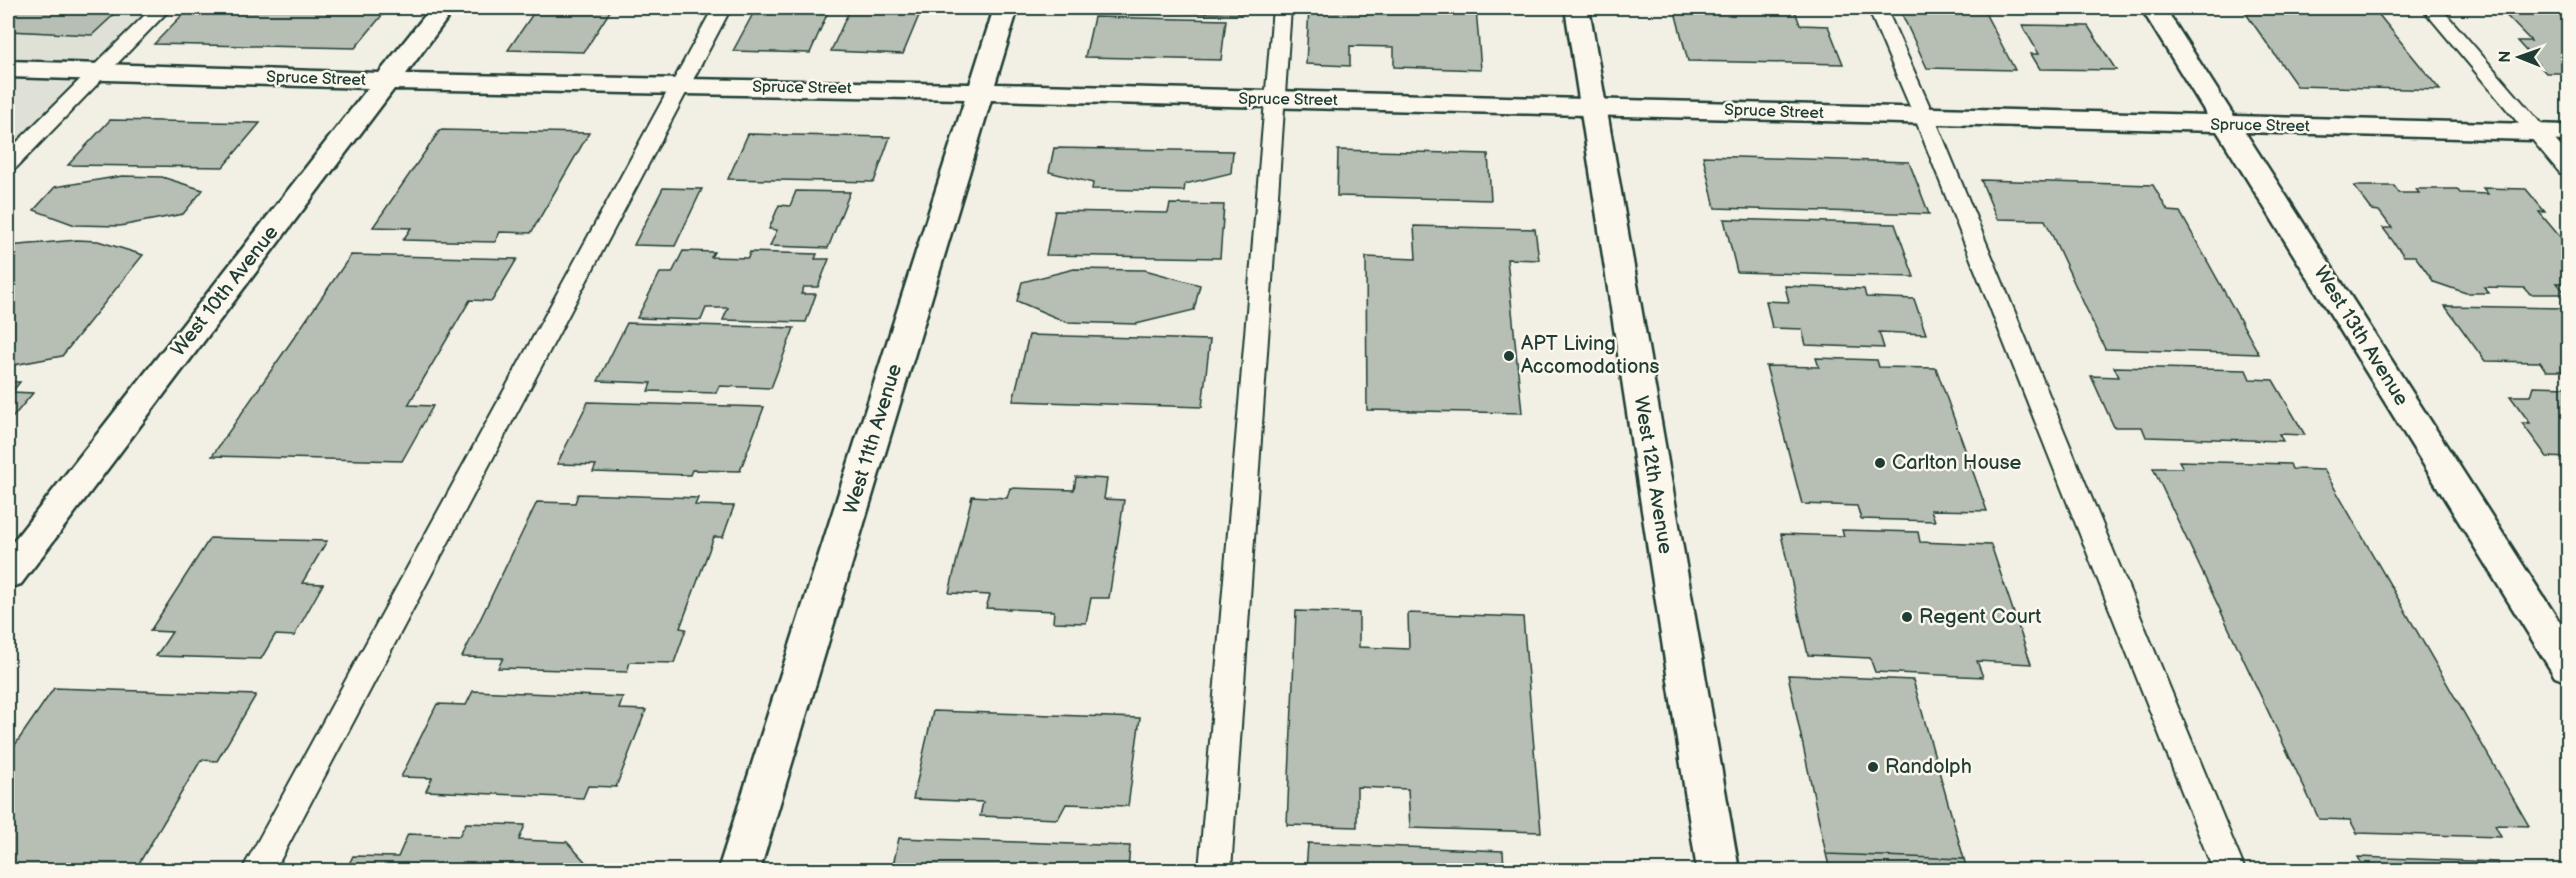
<svg xmlns="http://www.w3.org/2000/svg" width="2576" height="878" font-family="'Balsamiq Sans',sans-serif">
<style>
.built{fill:#e0e1d6}
.building{fill:#b7beb3;stroke:#1f3d34;stroke-width:1.5}
.lines{fill:none;stroke-linecap:round;stroke-linejoin:round}
.lane-casing{stroke:#1f3d34;stroke-width:4}
.street-casing{stroke:#1f3d34;stroke-width:5}
.secondary-casing{stroke:#1f3d34;stroke-width:5}
.lane{fill:#fbf7ec;fill-rule:evenodd}
.street{fill:#fbf7ec;fill-rule:evenodd}
.secondary{fill:#fbf7ec;fill-rule:evenodd}
.poi-dot{fill:#1f3d34;stroke:#fbf7ec;stroke-width:2}
.labels{text-anchor:middle;dominant-baseline:central;stroke-width:5;stroke-linejoin:round;paint-order:stroke}
.far-street-label{font-size:16px;fill:#1f3d34;stroke:#fbf7ec}
.street-label{font-size:20px;fill:#1f3d34;stroke:#fbf7ec}
.poi-label{font-size:20px;fill:#1f3d34;stroke:#fbf7ec;text-anchor:start}
</style>
<rect width="100%" height="100%" fill="#f2f0e5"/>
<filter id="ink" filterUnits="userSpaceOnUse"><feTurbulence type="fractalNoise" baseFrequency=".0167" numOctaves="2"/><feDisplacementMap in="SourceGraphic" scale="12" xChannelSelector="R" yChannelSelector="G"/><feConvolveMatrix kernelMatrix="1 2 1 2 8 2 1 2 1" color-interpolation-filters="sRGB"/></filter>
<g filter="url(#ink)">
<path class="built" d="M8,8H162L126,43L69,88L8,151Z"/>
<path class="building" d="M8,8H121L92,35L8,31Z
M189,8H388L355,48L154,44Z
M537,8H612L584,52L508,50Z
M1100,8H1243L1242,14L1099,11Z
M1309,8H1476L1481,70L1394,67V47L1350,46V66L1306,64Z
M1674,8H1794L1800,25L1828,26L1843,64L1688,61Z
M2242,8L2375,10L2440,90L2297,86Z
M2499,8H2568V73H2546L2517,41H2531Z
M755,10L828,12L810,53L733,51Z
M1900,10L1984,11L2015,70L1927,68Z
M849,11L920,13L903,54L831,51Z
M1094,17L1226,20L1221,60L1085,57Z
M2022,25L2088,26L2116,70L2040,69L2031,54H2039Z
M110,120L260,123L223,167L68,165Z
M440,130L589,133L531,233L500,232L495,242L403,240L411,228L373,227Z
M748,134L890,137L874,182L728,179Z
M1054,148L1233,151L1231,173L1185,184L1184,191L1092,189L1093,183L1049,172Z
M1338,150L1488,154L1491,200L1337,196Z
M1703,156L1909,162L1929,214L1715,208Z
M122,176L162,177L203,190L183,214L120,226L75,225L34,210L55,187Z
M1981,180L2153,185L2168,211L2180,212L2259,354L2105,349L2045,220L1997,219Z
M2354,186H2394L2399,193H2419L2416,189H2457L2460,193L2488,194L2483,188L2526,189L2545,212H2539L2566,244H2568V284L2557,283L2566,294H2530L2525,288L2484,287L2489,293H2466L2434,282L2415,256H2404L2383,228H2392L2379,211L2372,210Z
M663,188L702,189L675,246L634,245Z
M796,191L850,192L828,248L770,246L777,230L769,229L779,205L790,206Z
M1170,204L1224,205L1220,258L1046,255L1055,211L1168,213Z
M1724,219L1895,224L1914,277L1737,272Z
M1414,226L1535,229L1539,260L1507,259L1522,413L1367,410L1366,257L1416,259Z
M77,240L98,241L143,255L62,356L8,366V246Z
M683,251L714,252L711,257L748,258L750,252L817,254L815,259H829L818,287H804L801,294H816L806,322L723,320L728,308H706L701,320L637,318L660,273H672Z
M351,255L517,259L492,301L470,300L408,405L433,406L402,461L212,456Z
M1074,269L1145,270L1200,285L1194,310L1136,324L1066,322L1017,301L1022,282Z
M1785,286L1864,289L1866,297L1914,299L1926,334L1879,332L1884,348L1806,345L1802,329L1772,328L1766,301L1789,302Z
M2445,306L2568,308V371H2546L2540,362L2485,361Z
M627,323L794,328L771,388L719,386L716,393L648,391L651,383L598,381Z
M1029,335L1210,340L1202,407L1013,401Z
M1816,358L1877,360L1879,367L1936,368L1987,511L1931,510L1935,521L1861,519L1857,506L1802,504L1766,366L1819,367Z
M2114,367L2246,370L2250,379L2273,380L2305,435L2279,434L2283,441L2146,437L2142,427H2114L2091,376L2119,377Z
M8,382H20L12,392L33,393L8,423Z
M2533,386L2568,387V458L2547,457L2522,423H2530L2510,396H2530Z
M588,402L764,407L740,471L692,470L690,475L593,472L596,465L557,464Z
M2179,461L2290,464L2292,469L2324,470L2529,826L2495,825L2501,837L2357,833L2350,820L2319,819L2153,468H2183Z
M1076,477L1107,479L1104,499L1124,500L1109,598H1091L1086,623L1053,622L1054,611L986,608L990,595L949,593L972,496L1007,498L1010,488L1074,490Z
M578,494L698,498L695,505L734,506L723,537H714L680,628L686,629L674,663L630,662L627,672L498,668L503,658L462,657L537,502L575,503Z
M1842,530L1918,532L1920,542L1991,545L2031,664L1977,661L1983,677L1875,672L1870,658L1808,655L1781,534L1844,536Z
M210,538L327,541L302,583L323,584L294,636L275,635L261,659L156,656L172,632L150,631Z
M1296,611L1359,613V647L1409,649L1408,613L1523,617L1541,832L1410,828L1408,789L1357,787V827L1287,825Z
M1788,675L1913,680L1964,859L1826,854Z
M54,688L256,695L217,761L201,760L135,870H8V755Z
M473,691L623,697L619,709L646,710L616,787L588,786L583,798L426,791L432,778L401,777L437,704L466,705Z
M933,711L1140,718L1128,806L1066,804L1058,819L980,816L983,802L913,799Z
M466,823L525,825L519,840L567,842L591,868L590,870H346L353,856L398,857L408,834L459,836Z
M899,838L1130,846L1128,870H892Z
M1308,843L1503,851L1504,870H1306Z
M1826,854L1964,859L1967,870H1830Z
M2358,857L2497,862L2501,870H2365Z"/>
<g class="lines">
<g class="lane-casing">
<path id="lane" d="M152,8H171L16,168L8,170V151Z
M713,8H731L275,870H242Z
M1273,8H1291L1231,870H1199Z
M1868,8H1886L1934,116L2245,870H2213L1914,116Z
M2422,8H2441L2568,155V175L2560,173Z"/>
</g>
<g class="street-casing">
<path id="street" d="M431,8H455L406,74L970,84L994,8H1018L995,84L2207,115L2141,8H2165L2234,116L2568,125V141L2245,132L2568,635V682L2555,677L2217,131L991,100L760,870H718L965,99L394,89L21,584L8,588V548L368,88L8,77V61L379,73Z"/>
</g>
<g class="secondary-casing">
<path id="secondary" d="M1565,8H1589L1739,870H1697Z"/>
</g>
<use href="#lane" class="lane"/>
<use href="#street" class="street"/>
<use href="#secondary" class="secondary"/>
</g>
</g>
<g class="poi-dot">
<circle cx="1509" cy="356" r="6"/>
<circle cx="1880" cy="463" r="6"/>
<circle cx="1907" cy="617" r="6"/>
<circle cx="1873" cy="767" r="6"/>
</g>
<g class="labels">
<g class="far-street-label">
<text transform="translate(316 79) rotate(2)">Spruce Street</text>
<text transform="translate(802 88) rotate(1)">Spruce Street</text>
<text transform="translate(1288 100) rotate(1)">Spruce Street</text>
<text transform="translate(1774 112) rotate(2)">Spruce Street</text>
<text transform="translate(2260 126) rotate(1)">Spruce Street</text>
</g>
<g class="street-label">
<text transform="translate(225 291) rotate(-52)">West 10th Avenue</text>
<text transform="translate(2361 336) rotate(58)">West 13th Avenue</text>
<text transform="translate(873 439) rotate(-73)">West 11th Avenue</text>
<text transform="translate(1653 475) rotate(81)">West 12th Avenue</text>
</g>
<g class="poi-label">
<text x="1521" y="344">APT Living<tspan x="1521" dy="23">Accomodations</tspan></text>
<text x="1892" y="463">Carlton House</text>
<text x="1919" y="617">Regent Court</text>
<text x="1885" y="767">Randolph</text>
</g>
</g>
<rect width="2576" height="878" fill="none" stroke="#fbf7ec" stroke-width="30"/>
<rect x="15" y="15" width="2546" height="848" fill="none" stroke="#1f3d34" stroke-width="2" filter="url(#ink)"/>
<g transform="translate(2519 57) rotate(271)" stroke="#fbf7ec" stroke-width="4.5" paint-order="stroke">
<path d="M0-4.5L10 22L0 15L-10 22Z" fill="#1f3d34"/>
<text y="-9" font-size="16" font-weight="bold" text-anchor="middle" fill="#1f3d34">N</text>
</g>
</svg>
